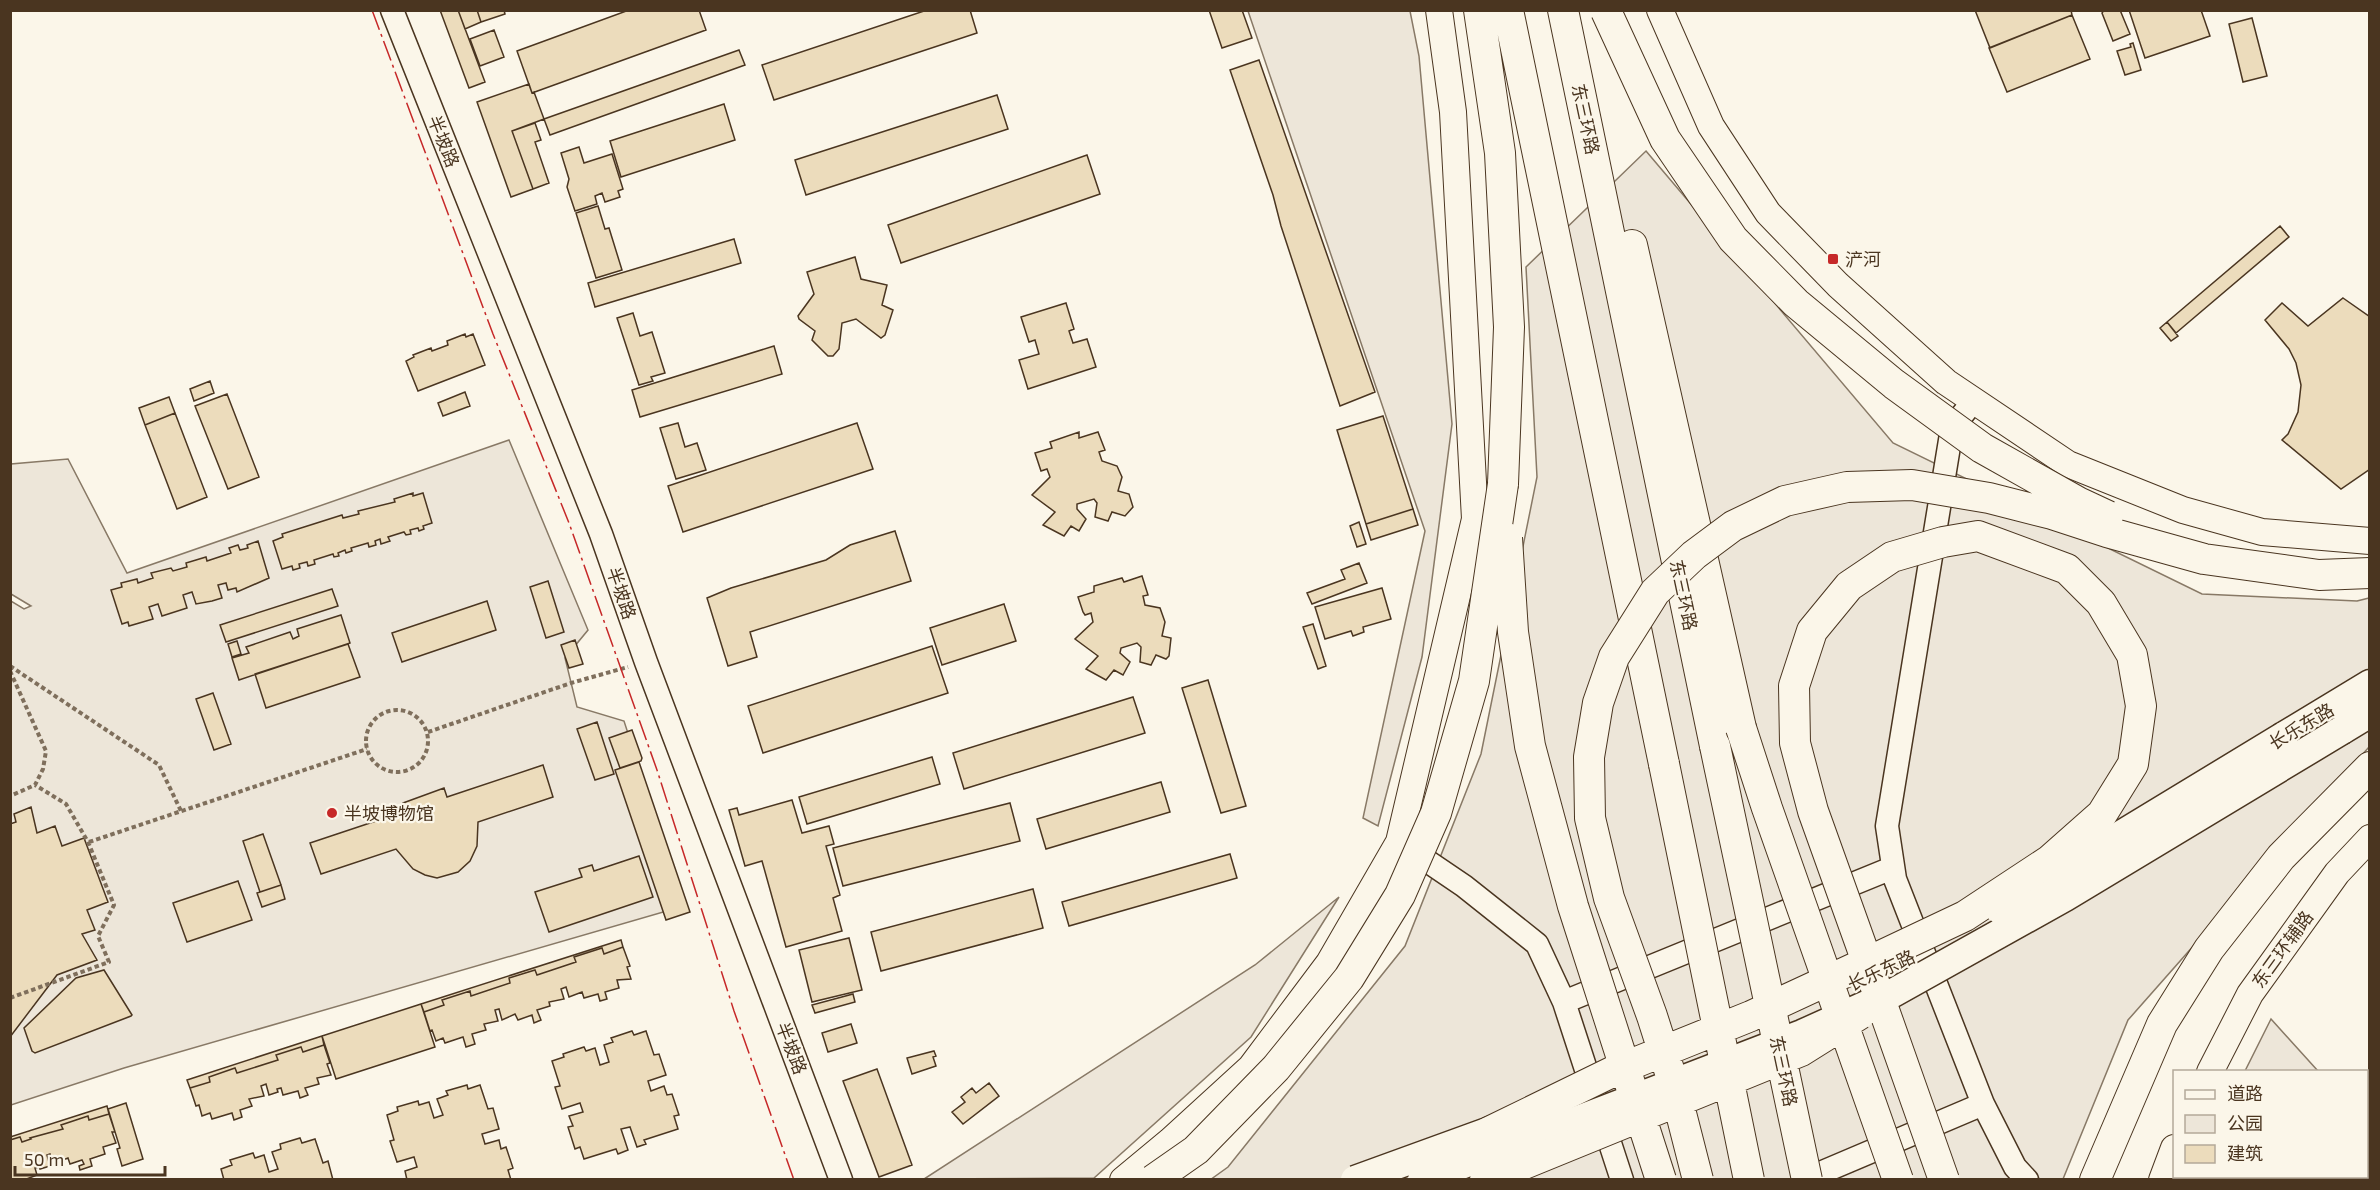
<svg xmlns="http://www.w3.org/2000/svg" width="2380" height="1190" font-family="'Exo 2','Noto Sans SC',sans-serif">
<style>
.green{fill:#ede6d9;stroke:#887966;stroke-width:1.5}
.building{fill:#ecdcbc;stroke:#4a3520;stroke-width:1.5}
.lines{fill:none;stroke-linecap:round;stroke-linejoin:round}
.tertiary-casing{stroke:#4a3520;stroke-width:25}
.secondary-casing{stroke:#4a3520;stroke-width:28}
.primary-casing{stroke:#4a3520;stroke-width:31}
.trunk-casing{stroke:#4a3520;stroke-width:32}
.path{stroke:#7f6f5c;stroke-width:4;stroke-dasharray:4.5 3;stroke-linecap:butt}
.tertiary{stroke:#fbf6e9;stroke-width:22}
.secondary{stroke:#fbf6e9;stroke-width:26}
.primary{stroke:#fbf6e9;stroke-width:28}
.trunk{stroke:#fbf6e9;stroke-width:30}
.primary-bridge-casing{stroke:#4a3520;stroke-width:31;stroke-linecap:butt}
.trunk-bridge-casing{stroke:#4a3520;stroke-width:32;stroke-linecap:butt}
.primary-bridge{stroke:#fbf6e9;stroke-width:28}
.trunk-bridge{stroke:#fbf6e9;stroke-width:30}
.power{stroke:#c62828;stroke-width:1.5;stroke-dasharray:21 4.5 3 4.5;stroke-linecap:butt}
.poi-dot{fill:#c62828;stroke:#fbf6e9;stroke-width:2}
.labels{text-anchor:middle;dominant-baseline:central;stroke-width:4.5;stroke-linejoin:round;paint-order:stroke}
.street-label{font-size:18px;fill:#4a3520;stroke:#fbf6e9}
.poi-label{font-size:18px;fill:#4a3520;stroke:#fbf6e9;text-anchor:start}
</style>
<rect width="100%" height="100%" fill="#fbf6e9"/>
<path class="green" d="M1248,11H1410L1419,56L1452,424L1422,657L1378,826L1363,818L1425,531Z
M1646,151L1893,443L2202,594L2357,601L2369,598V747L2128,1020L2063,1179L1210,1180L1228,1167L1405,946L1481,754L1537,477L1526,267Z
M509,440L588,630L565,658L577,707L624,721L684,906L124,1068L11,1105V601L24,609L31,606L11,594V464L68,459L127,573Z
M1339,897L1251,1037L1094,1178L924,1179L1255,965Z
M2271,1019L2318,1071H2245Z
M2193,1177V1176L2291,1177L2290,1180L2192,1179Z"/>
<path class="building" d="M440,10H458L485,82L469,88Z
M458,10H477L481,22L465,29Z
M477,10H504L505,14L481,22Z
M629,10H699L706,30L532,93L517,51Z
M927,10H970L977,33L774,100L762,65Z
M1209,10H1242L1252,38L1222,48Z
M1975,10H2071L2072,15L1990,48Z
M2104,10H2120L2130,34L2113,41L2102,13Z
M2129,10H2201L2210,36L2145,58Z
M2072,15L2090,59L2007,92L1989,48Z
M2252,18L2267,76L2243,82L2229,24Z
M494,30L504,57L480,66L470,39Z
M2133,43L2141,70L2125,75L2117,51L2131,47L2130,44Z
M739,50L745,65L550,135L544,119Z
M1259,60L1375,392L1340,406L1281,226L1273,195L1230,70Z
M529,84L532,93L534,92L544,119L512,131L533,189L511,197L477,102Z
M997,95L1008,129L806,195L795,160Z
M724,104L735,140L621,177L610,141Z
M535,123L541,140L535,142L549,183L533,189L512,131Z
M579,147L584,163L612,154L623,189L618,191L620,197L605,202L602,193L595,196L597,204L575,211L567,187L569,179L561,153Z
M1087,155L1100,194L901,263L888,225Z
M598,206L605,229L609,228L622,270L596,278L576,213Z
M2280,226L2289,237L2176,333L2167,322Z
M734,239L741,263L595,307L588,283Z
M855,257L861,279L887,285L882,305L893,310L885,335L881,338L856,319L842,323L839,349L833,356H828L812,340L815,331L799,319L798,316L814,294L807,272Z
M2343,298L2370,317V469L2341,489L2282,440L2288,434L2298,412L2301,385L2296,363L2289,349L2265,320L2282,303L2308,326Z
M1066,303L1074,329L1069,331L1073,343L1087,339L1096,367L1028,389L1019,360L1039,354L1035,340L1029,342L1021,317Z
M633,313L640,336L652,332L665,373L651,377L653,381L639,385L617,318Z
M2167,322L2178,336L2171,341L2160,328Z
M465,334L466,337L473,334L485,365L418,391L406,361L414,357L413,355L431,348L432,351L448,345L447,341Z
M774,346L782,374L640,417L632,390Z
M210,381L214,393L194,401L190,389Z
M465,392L470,406L443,416L438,403Z
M227,394L259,477L228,489L195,406Z
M169,397L175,413L145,425L139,408Z
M175,413L207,497L177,509L145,425Z
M1383,416L1413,509L1366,524L1337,430Z
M678,423L685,447L697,443L706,470L676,479L660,428Z
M857,423L873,469L683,532L668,486Z
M1079,432V438L1098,432L1105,450L1099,452L1102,461L1117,466L1122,477L1118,491L1129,494L1133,507L1125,516L1112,512L1108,521L1095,517L1097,503L1094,499L1077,504V509L1086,519L1079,531L1071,526L1064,536L1043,525L1055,512L1032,495L1050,477L1047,469L1041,471L1035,453L1052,448L1050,442Z
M413,493V496L423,493L432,523L423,526L424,529L419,531L418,528L410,530L411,534L406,535L404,532L388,537L390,541L381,544L380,539L375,541L376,545L369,547L368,543L351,548L352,551L346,553L345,550L338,553L339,556L334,557L333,554L314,560L315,564L308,566L307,562L299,564L300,568L293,570L292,566L282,569L273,541L283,537L282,534L342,515L343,518L359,514L358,511L395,502L394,499Z
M1413,509L1418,525L1371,540L1366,524Z
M1359,522L1366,544L1357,547L1350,526Z
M895,531L911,581L750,632L757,657L728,666L707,598L731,588L826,560L850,545Z
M258,541L269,578L237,592L236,588L228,590L226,583L218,585L222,598L212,601L196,604L192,592L183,595L187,608L162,616L158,604L149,607L153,619L129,626L128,622L122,624L111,590L122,587L121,583L137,579L138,583L153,578L151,573L171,568L173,571L187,567L186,563L206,557L207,561L231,553L229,548L238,545L240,550L248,548L247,545Z
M1359,563L1367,583L1312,604L1307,593L1345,579L1341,570Z
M1142,576L1148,595L1143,596L1145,605L1160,608L1165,622L1162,636L1171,638L1169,656L1166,659L1156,655L1151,665L1140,662L1141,647L1137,643L1121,648L1120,653L1130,662L1123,675L1114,670L1106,680L1086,669L1098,656L1075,639L1093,622L1091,613L1085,615L1083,612L1078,597L1094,592V586L1122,578L1124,582Z
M548,581L564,632L546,638L530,587Z
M1382,588L1391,619L1363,627L1364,632L1353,636L1351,631L1325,639L1315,607Z
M332,589L338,606L226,642L220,625Z
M487,601L496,630L402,662L392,633Z
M1004,604L1016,641L942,665L930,628Z
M341,615L350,643L239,680L232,658L249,653L246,647L290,632L293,639L299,636L297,629Z
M1313,624L1326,666L1318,669L1303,627Z
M575,640L583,664L569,668L561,645Z
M237,641L241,654L232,657L228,644Z
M348,644L360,677L266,708L255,674Z
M932,646L948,693L763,753L748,706Z
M1208,680L1246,806L1221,813L1182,688Z
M213,693L231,744L214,750L196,699Z
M1133,697L1145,733L964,789L953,753Z
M597,722L614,774L595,780L577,729Z
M632,730L642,758L641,761L620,768L609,738Z
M932,757L940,784L807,824L799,797Z
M639,762L690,912L666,920L615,770Z
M543,765L553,797L478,822L477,846L470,861L458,872L437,878L425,875L413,869L396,849L321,874L310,843L406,811L403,803L444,788L447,797Z
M1161,782L1170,812L1046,849L1037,819Z
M792,800L802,833L829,826L834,844L826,846L840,895L833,898L842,931L786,947L762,861L745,866L729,810L737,808L739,815Z
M1010,803L1020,841L843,886L833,848Z
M31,807L37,833L55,826L62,846L84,838L108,902L87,910L95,930L82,934L97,960L57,975L10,1037V824L16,822L14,814Z
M263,834L281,885L260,892L243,841Z
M1230,854L1237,878L1069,926L1062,902Z
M639,856L653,897L549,932L535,892L582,877L579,869L592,865L594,871Z
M238,881L252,920L187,942L173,903Z
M281,885L285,899L262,907L257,893Z
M1033,889L1043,928L881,971L871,932Z
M849,938L862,990L812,1002L799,950Z
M621,940L623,947L604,954L602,948L574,957L576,962L537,975L535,970L509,978L510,983L471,996L470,991L442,1000L444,1005L424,1012L421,1004Z
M623,947L630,966L627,967L631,979L617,980L619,988L605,992L607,999L600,1001L598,994L584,998L582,992L569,997L566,987L561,989L564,999L549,1002L550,1006L537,1010L541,1020L534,1023L532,1015L518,1020L515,1014L502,1020L499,1009L495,1010L498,1021L484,1024L486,1030L472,1034L475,1044L466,1047L463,1037L445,1043L443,1038L436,1041L432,1030L430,1031L424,1012L444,1005L442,1000L470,991L471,996L510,983L509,978L535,970L537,975L576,962L574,957L602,948L604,954Z
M104,970L132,1015L131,1016L35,1053L32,1051L24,1028L76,978Z
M853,994L855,1002L815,1013L812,1005Z
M421,1004L435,1047L336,1079L322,1036Z
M851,1024L857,1043L828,1052L822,1033Z
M632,1031L634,1035L646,1031L654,1055L659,1054L666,1075L648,1081L651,1091L664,1086L667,1095L672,1094L679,1115L674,1116L678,1129L644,1140L646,1144L637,1147L630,1127L621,1129L628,1150L618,1154L616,1149L584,1159L580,1147L575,1149L568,1127L573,1126L569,1116L583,1112L580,1103L562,1109L555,1087L560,1086L552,1061L564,1057L563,1054L584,1047L586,1051L595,1048L600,1065L609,1062L604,1045L613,1042L611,1038Z
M322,1036L324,1045L303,1052L301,1047L276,1055L278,1060L237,1073L235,1068L209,1077L210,1082L190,1088L187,1080Z
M324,1045L330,1063L327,1064L331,1075L317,1078L319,1084L305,1088L308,1095L300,1098L298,1091L283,1095L281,1088L277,1089L278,1092L269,1095L266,1084L261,1086L264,1096L249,1099L252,1106L240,1110L242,1117L234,1120L232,1113L212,1119L210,1113L202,1116L199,1105L196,1106L190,1088L210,1082L209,1077L235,1068L237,1073L278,1060L276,1055L301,1047L303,1052Z
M934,1051L936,1056L933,1057L936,1066L912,1074L907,1058Z
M877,1069L912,1165L879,1177L843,1081Z
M989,1083L999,1096L963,1124L952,1112L965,1102L961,1097L972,1088L976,1093Z
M467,1085L468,1089L480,1085L488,1109L493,1108L499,1129L482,1134L485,1144L499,1140L501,1149L506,1147L513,1168L508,1170L511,1180H407L405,1171L417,1167L414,1157L397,1162L390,1141L394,1140L387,1115L398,1111L397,1107L418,1101L419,1105L429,1102L434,1118L443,1115L437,1099L448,1095L446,1091Z
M126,1103L143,1159L122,1166L117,1149L120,1148L108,1109Z
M107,1106L109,1114L89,1120L88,1116L61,1125L63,1129L30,1138L31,1139L22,1142L20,1137L10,1140V1137Z
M109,1114L115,1132H112L116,1143L103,1147L105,1154L90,1159L92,1166L80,1170L79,1166L84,1164L82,1160L70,1164L68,1158L63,1160L64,1162L54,1166L50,1154L47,1155L50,1166L40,1169L39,1167L35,1168L37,1175L24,1180H10V1140L20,1137L22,1142L31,1139L30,1138L63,1129L61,1125L88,1116L89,1120Z
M300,1138L302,1143L315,1139L323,1163L328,1161L333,1180H224L221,1169L232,1165L230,1160L253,1153L255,1158L264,1155L269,1172L278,1169L272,1152L281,1149L280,1144Z"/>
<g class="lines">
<g class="tertiary-casing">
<path id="tertiary" d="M392,10L601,534L646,662L841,1180
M1974,400L1952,428L1887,826L1895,879L1983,1104L2015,1167L2027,1180
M1405,846L1464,886L1537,944L1564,1002L1622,1180
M1564,1002L1892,868
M1804,1180L1983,1104"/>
</g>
<g class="secondary-casing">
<path id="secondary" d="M1660,10L1711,126L1768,213L1838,285L1946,382L2068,464L2183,510L2262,532L2370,541
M2210,1072L2250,994L2337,873L2370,838
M1123,1180L1170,1141L1251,1067L1329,963L1399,842L1475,519L1453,112L1439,10
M2162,1180L2174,1148"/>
</g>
<g class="primary-casing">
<path id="primary" d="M2342,730L2370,713
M2284,736L2370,684"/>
</g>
<g class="trunk-casing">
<path id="trunk" d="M1479,10L1500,153L1509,327L1503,484
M1508,10L1664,764
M1563,10L1715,746
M1632,245L1741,728
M2095,1180L2162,1024L2209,949L2281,857L2370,767"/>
</g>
<path class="path" d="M10,666L159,765L181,811
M10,671L46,751L43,769L35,785L10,796
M366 741a31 31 0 1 1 62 0a31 31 0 1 1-62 0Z
M428,732L571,683L628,667
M89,842L367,749
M10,998L109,962L98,936L114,905L88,842L66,804L35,785"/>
<use href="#tertiary" class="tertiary"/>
<use href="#secondary" class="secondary"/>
<use href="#primary" class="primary"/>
<use href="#trunk" class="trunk"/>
<g class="primary-bridge-casing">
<path id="primary-bridge" d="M1999,909L2284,736
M1355,1180L1512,1123
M1422,1180L1802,1034L1893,993L2065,897L2342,730"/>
</g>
<g class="trunk-bridge-casing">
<path id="trunk-bridge" d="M1606,11L1665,139L1733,239L1796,303L1894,384L1982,448L2078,502L2108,516
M1507,538L1513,632L1530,746L1573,906L1661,1180
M1741,728L1767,808L1898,1180
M1715,746L1807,1180
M1664,764L1749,1180
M1489,1132L1612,1072L1751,1016L1874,959L1965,916L2050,860L2102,814L2133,764L2141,706L2132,655L2101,603L2067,569L1978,536L1943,542L1892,557L1849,586L1812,631L1794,686L1795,743L1813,811L1861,945L1944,1180
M1153,1180L1196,1150L1276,1068L1349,978L1400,895L1436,813L1474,681L1503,484
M1485,1180L1801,1051L1860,1014
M1698,1180L1673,1082L1652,1016L1609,898L1590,818L1589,757L1598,703L1614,657L1655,592L1694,555L1733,526L1785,501L1847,487L1912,485L1989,498L2052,514L2107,532L2204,559L2319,575L2370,573"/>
</g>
<use href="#primary-bridge" class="primary-bridge"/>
<use href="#trunk-bridge" class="trunk-bridge"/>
<path class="power" d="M372,10L493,334L569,523L657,770L734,1011L794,1180"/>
</g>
<g class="poi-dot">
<rect x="1827" y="253" width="12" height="12" rx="3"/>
<circle cx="332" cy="813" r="6"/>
</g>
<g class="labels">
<g class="street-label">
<text transform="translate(1586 119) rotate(78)">东三环路</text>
<text transform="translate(444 141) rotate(68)">半坡路</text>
<text transform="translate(622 593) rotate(71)">半坡路</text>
<text transform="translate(1684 595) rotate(78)">东三环路</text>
<text transform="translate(2301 726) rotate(-31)">长乐东路</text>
<text transform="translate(2282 949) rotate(-54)">东三环辅路</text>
<text transform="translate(1881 970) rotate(-25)">长乐东路</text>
<text transform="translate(792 1048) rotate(69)">半坡路</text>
<text transform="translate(1784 1071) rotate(78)">东三环路</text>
</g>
<g class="poi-label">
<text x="1845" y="259">浐河</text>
<text x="344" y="813">半坡博物馆</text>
</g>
</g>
<rect width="2380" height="1190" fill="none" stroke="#4a3520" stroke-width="24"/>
<rect x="2173" y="1070" width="195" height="108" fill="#fbf6e9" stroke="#b4a999" stroke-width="1.5"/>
<rect x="2185" y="1090" width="30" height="9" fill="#fbf6e9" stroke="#b4a999" stroke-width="1.5"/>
<text x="2227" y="1100" font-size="18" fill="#4a3520">道路</text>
<rect x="2185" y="1115" width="30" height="18" fill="#ede6d9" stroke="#b4a999" stroke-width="1.5"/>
<text x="2227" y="1130" font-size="18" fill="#4a3520">公园</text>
<rect x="2185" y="1145" width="30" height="18" fill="#ecdcbc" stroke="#b4a999" stroke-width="1.5"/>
<text x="2227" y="1160" font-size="18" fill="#4a3520">建筑</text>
<path d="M15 1166v9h150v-9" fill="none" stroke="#4a3520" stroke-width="3"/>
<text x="24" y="1166" font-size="18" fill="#4a3520" stroke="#fbf6e9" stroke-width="4.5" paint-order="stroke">50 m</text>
</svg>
